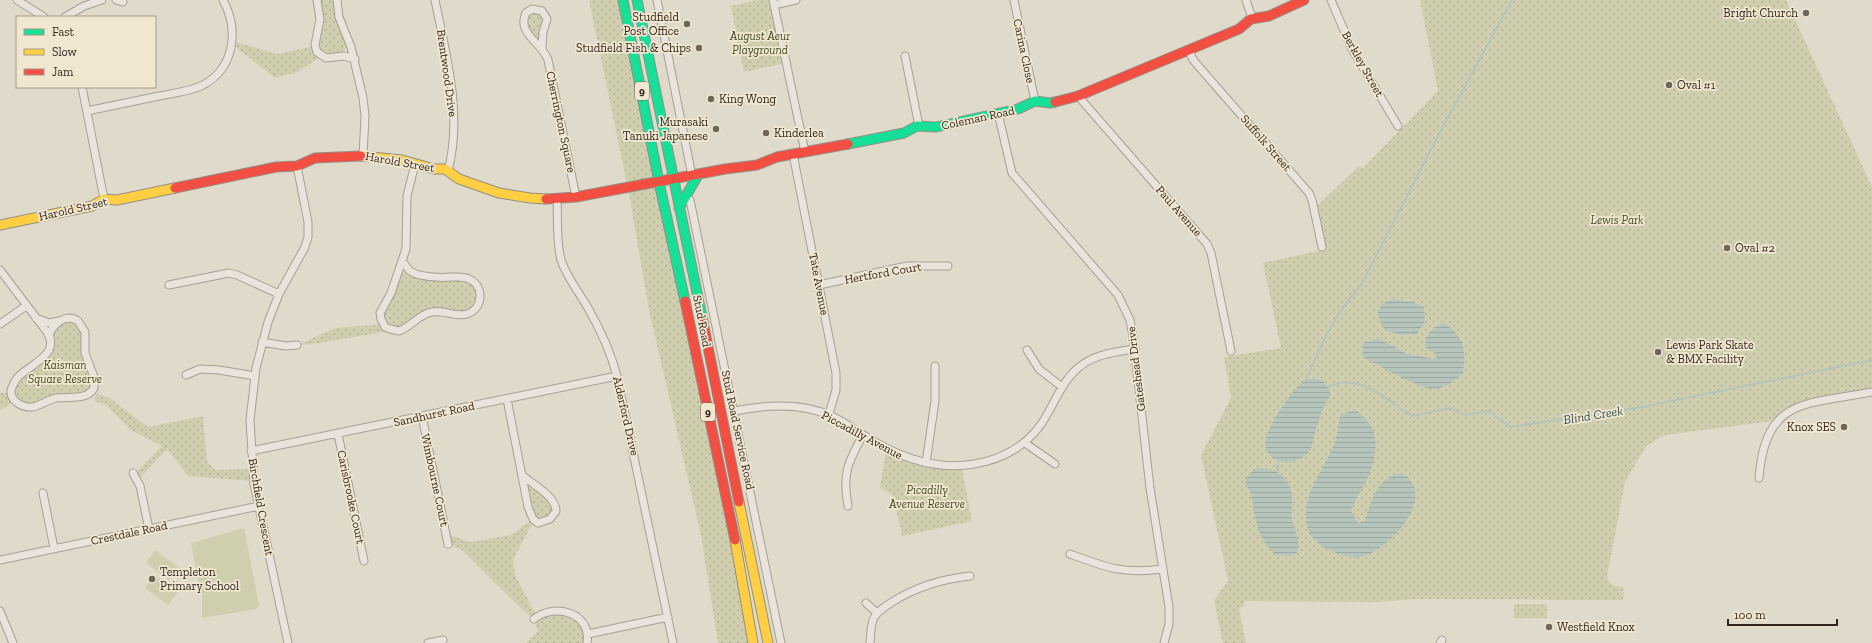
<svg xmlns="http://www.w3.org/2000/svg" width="1872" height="643" font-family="'Zilla Slab',serif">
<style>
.green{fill:#cfceae}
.park{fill:url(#park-dots)}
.water{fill:url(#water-rules)}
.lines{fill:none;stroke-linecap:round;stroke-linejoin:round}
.stream{stroke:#b6c5bb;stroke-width:2}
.street-casing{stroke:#a59f94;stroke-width:9}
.fast-casing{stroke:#948e84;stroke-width:11}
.slow-casing{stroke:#948e84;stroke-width:11}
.jam-casing{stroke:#948e84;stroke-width:11}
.street{stroke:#e8e4dc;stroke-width:7}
.fast{stroke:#16e098;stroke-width:9}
.slow{stroke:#ffcf43;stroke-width:9}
.jam{stroke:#f24e42;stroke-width:9}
.poi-dot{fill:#6f665b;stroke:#f1e7d1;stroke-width:1.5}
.labels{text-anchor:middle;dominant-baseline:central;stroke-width:3.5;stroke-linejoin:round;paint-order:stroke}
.shield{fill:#f1e7d1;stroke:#6b6154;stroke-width:1}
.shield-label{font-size:11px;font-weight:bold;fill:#32271e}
.poi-label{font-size:12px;fill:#32271e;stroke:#f1e7d1;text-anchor:start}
.park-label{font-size:12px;font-style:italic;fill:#434c26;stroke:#f1e7d1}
.street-label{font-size:12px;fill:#32271e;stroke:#f1e7d1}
.water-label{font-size:13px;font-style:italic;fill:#2f504e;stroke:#f1e7d1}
</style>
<defs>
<pattern id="park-dots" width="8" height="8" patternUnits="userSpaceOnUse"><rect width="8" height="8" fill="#cfceae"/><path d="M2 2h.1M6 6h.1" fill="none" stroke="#b2b195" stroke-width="1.8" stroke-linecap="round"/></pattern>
<pattern id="water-rules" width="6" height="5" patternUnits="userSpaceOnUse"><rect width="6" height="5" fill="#b6c5bb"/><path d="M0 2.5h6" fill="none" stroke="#9da9a0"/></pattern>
</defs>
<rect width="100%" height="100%" fill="#e0dacb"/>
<path class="green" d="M244,528L259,605L256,609L202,618V591L200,589L191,543Z
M155,550L178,567L169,580L146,563Z
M154,575L178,592L168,605L145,588Z"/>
<path class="park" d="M317,0H337L350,43L341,55L321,56L298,72L275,78L232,44L233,41L277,54L315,46Z
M589,0H623L753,643H718L701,535L649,310L630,199Z
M758,0H773L786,63L744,72L731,6Z
M1420,0H1786L1872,187V392L1820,400L1780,420L1665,435L1646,446L1625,482L1607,576L1609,582L1615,586L1625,588L1622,592H1624L1623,600L1414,599L1378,602L1244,601L1245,606L1239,608L1246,643H1223L1214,600L1228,581L1201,455L1231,398L1224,357L1281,348L1263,263L1323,250L1314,209L1359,166L1362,169L1438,91Z
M529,11L546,16L542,47L528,35L526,14Z
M407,272L465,277L480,294L471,312L437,311L406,328L313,344L297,345L336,328L383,324L381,319L400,274Z
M64,319L80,324L93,391L36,405L15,401L0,410V393H10L16,379L47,354L49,336Z
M96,394L108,397L148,427L203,416L207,462L215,470L252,469L254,481L188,476L167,449L137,481L134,475L162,446L131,430L106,405L94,401Z
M886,449L907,458L961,465L972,521L902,536L893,495L880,488Z
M522,475L548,496L555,514L536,522L530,527L513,560L515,575L537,617L553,610L580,621L587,643H526L538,631L534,619L522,609L461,549L448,544L446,534L470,542L511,535L532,520Z
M1514,604H1547V618H1514Z"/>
<path class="water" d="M1392,299L1413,302L1424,307L1425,321L1417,334L1399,335L1384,329L1377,314L1382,304Z
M1444,323C1465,337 1466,349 1463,373C1455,380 1445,389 1434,389C1422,390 1376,364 1363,357V343L1379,338L1407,354L1435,359L1436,357V353L1427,349L1425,344C1427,333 1433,326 1444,323Z
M1314,378C1322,380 1328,383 1330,392C1331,398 1327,401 1324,406C1318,419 1314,436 1311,449C1301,466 1269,468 1265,445C1263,432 1292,390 1303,382C1306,379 1310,379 1314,378Z
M1357,411C1379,428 1379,447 1370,472C1366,486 1356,496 1351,511L1358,523L1365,521C1369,506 1378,476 1398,474C1401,474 1405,476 1407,476C1409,479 1413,483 1414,487C1423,512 1385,552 1361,557C1350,559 1339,554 1329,550C1320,546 1311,538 1308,529C1299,498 1321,475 1332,449C1337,439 1338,427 1340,416L1348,412Z
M1261,468C1277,468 1291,479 1292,496C1293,504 1291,510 1292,518C1296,536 1311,564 1275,554C1255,536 1256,518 1251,494C1250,490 1246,486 1246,482C1247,473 1253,470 1261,468Z"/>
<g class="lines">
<path class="stream" d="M1306,380C1322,343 1332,317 1360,287L1439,134L1512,0
M1328,388C1358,369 1388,402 1412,416L1451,408L1463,415L1489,411L1510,427L1642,407L1872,360
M1276,471L1279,462"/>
<g class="street-casing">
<path id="street" d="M17,0L44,17
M116,0L123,2
M317,0L320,19L315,45L317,52L326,58L344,56L355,59
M337,0L339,17L351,47L363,98L365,116L363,156
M435,0C446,55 463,114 448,171
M657,0L692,176
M773,0L805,152
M1014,0L1035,101
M1246,0L1252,18
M1331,0L1352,49L1398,126
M774,5L796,0
M65,17L84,6L102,0
M542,47L543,32L547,19L542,11L532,9L526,13C516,34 543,43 548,60L576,197
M1188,50L1194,61L1309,193L1312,200L1322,247
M905,56L919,126
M82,87L104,199
M1078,96L1207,244L1211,253L1231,351
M87,111C111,106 135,101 159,96C173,93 189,92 203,85C235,68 239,29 223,0
M998,113L1012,173L1118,295L1130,320L1133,336L1150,488L1169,607V624L1164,643
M793,154L836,373V390L829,414
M557,199C558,219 556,241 561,260C567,278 579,292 588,308C600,329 611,353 617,376L673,643
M690,200L781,643
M402,261C405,264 407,268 410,271C418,277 441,278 451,277C458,277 464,276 469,279C485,286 483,309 467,314C455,318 443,308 428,313C417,317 410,327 399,331L390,329L385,327L381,319L380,313L391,293L406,249L407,196L415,164
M0,270L47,332C61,354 31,364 19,376C15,379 13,385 11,390C10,401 22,408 33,407C41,405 48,400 56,398C69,396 87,401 94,388V377L85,353V332L78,321C66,313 52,324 49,336
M169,285L229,273L237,275L279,294
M819,285L907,266H948
M36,318L49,323L59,321
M0,324L26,306
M262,342L286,346L297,345
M1027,350L1039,369L1062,387
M186,375L200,369L219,370L255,376
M507,399L528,507L533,519L538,523L550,519L556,511C556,496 532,484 522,475
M734,411C764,405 799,402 829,415C842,420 853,429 865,436C898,457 934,471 974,464C1006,459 1033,442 1048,413C1057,397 1064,380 1078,368C1094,354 1115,352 1135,349
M422,416L448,544
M338,434L364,561
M1025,443L1055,464
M251,451L617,376
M926,463L935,401V366
M133,473L140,486L149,529
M1759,478C1765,396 1808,405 1872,392
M43,493L54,548
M848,506C842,474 848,462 863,435
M1070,554C1108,568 1122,574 1163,569
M0,560L259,506
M866,603L877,613
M0,611L13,643
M534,619C555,602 592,613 587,643
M588,634L668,617
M288,643L254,484L250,420L256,368L268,322L279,294L305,247L308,237V222L297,166
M428,643L443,640
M870,643C871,634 870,623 875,616C879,610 886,606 892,602C916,587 942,579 970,576
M1440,643L1442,640"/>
</g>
<g class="fast-casing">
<path id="fast" d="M623,0L659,182L685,301
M637,0L703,322
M848,144L904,133L917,126L936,127L1018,109L1035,101L1050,103L1055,102
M679,208L698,175"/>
</g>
<g class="slow-casing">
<path id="slow" d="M361,156L402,160L434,169H445L459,179L499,193L530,198L546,199
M0,225L92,206L104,199L117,200L175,188
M739,502L768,643
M735,540L753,643"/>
</g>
<g class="jam-casing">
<path id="jam" d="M1055,102L1078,96L1239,29L1251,19L1269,16L1304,0
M175,188L276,167L297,166L315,158L361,156
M546,199L576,197L725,169L757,165L777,157L848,144
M685,301L735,540
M703,322L739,502"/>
</g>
<use href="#street" class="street"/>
<use href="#fast" class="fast"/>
<use href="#slow" class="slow"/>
<use href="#jam" class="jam"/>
</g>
<g class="poi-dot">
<circle cx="1806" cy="13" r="4"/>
<circle cx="687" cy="24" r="4"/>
<circle cx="699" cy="48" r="4"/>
<circle cx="1669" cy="85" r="4"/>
<circle cx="711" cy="99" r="4"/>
<circle cx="716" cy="129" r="4"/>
<circle cx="766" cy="133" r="4"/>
<circle cx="1727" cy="248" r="4"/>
<circle cx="1658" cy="352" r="4"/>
<circle cx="1844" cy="427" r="4"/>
<circle cx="152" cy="579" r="4"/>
<circle cx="1549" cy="627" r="4"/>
</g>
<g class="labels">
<g class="shield">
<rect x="635" y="82" width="14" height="18" rx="3"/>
<rect x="701" y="403" width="14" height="18" rx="3"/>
</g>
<g class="shield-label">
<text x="642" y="91">9</text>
<text x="708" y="412">9</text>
</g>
<g class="poi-label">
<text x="1798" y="13" text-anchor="end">Bright Church</text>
<text x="679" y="17" text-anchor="end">Studfield<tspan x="679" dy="14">Post Office</tspan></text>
<text x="691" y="48" text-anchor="end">Studfield Fish &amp; Chips</text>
<text x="1677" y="85">Oval #1</text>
<text x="719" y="99">King Wong</text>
<text x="708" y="122" text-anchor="end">Murasaki<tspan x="708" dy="14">Tanuki Japanese</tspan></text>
<text x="774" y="133">Kinderlea</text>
<text x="1735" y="248">Oval #2</text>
<text x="1666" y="345">Lewis Park Skate<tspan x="1666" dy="14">&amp; BMX Facility</tspan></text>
<text x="1836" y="427" text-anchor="end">Knox SES</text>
<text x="160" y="572">Templeton<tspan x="160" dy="14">Primary School</tspan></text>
<text x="1557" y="627">Westfield Knox</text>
</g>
<g class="park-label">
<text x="760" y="36">August Aeur<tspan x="760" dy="14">Playground</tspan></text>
<text x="1617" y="220">Lewis Park</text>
<text x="65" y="365">Kaisman<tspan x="65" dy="14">Square Reserve</tspan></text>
<text x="927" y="490">Picadilly<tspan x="927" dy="14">Avenue Reserve</tspan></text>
</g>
<g class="street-label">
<text transform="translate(1024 51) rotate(78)">Carina Close</text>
<text transform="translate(1363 64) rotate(61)">Berkley Street</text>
<text transform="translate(447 73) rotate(82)">Brentwood Drive</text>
<text transform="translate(978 118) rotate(-12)">Coleman Road</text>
<text transform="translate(561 122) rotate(78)">Cherrington Square</text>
<text transform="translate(1266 143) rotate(49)">Suffolk Street</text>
<text transform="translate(400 162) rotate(10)">Harold Street</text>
<text transform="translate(73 209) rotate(-13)">Harold Street</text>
<text transform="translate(1179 211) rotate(49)">Paul Avenue</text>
<text transform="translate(883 273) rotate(-10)">Hertford Court</text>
<text transform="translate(819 284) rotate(79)">Tate Avenue</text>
<text transform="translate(702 321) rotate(79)">Stud Road</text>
<text transform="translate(1136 369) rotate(-97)">Gateshead Drive</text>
<text transform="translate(434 414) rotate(-12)">Sandhurst Road</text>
<text transform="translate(626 416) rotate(77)">Alderford Drive</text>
<text transform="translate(738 430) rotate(78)">Stud Road Service Road</text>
<text transform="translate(862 435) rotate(28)">Piccadilly Avenue</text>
<text transform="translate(435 480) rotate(78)">Wimbourne Court</text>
<text transform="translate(351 497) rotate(78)">Carisbrooke Court</text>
<text transform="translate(261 507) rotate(80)">Birchfield Crescent</text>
<text transform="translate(129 533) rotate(-12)">Crestdale Road</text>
</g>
<g class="water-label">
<text transform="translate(1593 415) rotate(-9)">Blind Creek</text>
</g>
</g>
<rect x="16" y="16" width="140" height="72" fill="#f1e7d1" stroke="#a59a89"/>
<rect x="24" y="29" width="20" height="6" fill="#16e098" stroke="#a59a89"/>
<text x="52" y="36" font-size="12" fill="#32271e">Fast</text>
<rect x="24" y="49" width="20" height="6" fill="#ffcf43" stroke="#a59a89"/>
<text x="52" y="56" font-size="12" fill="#32271e">Slow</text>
<rect x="24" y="69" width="20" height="6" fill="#f24e42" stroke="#a59a89"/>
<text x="52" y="76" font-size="12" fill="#32271e">Jam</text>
<path d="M1728 619v6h109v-6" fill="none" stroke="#32271e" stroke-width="2"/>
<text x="1734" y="619" font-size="12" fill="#32271e" stroke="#f1e7d1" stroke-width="3" paint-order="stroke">100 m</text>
</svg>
